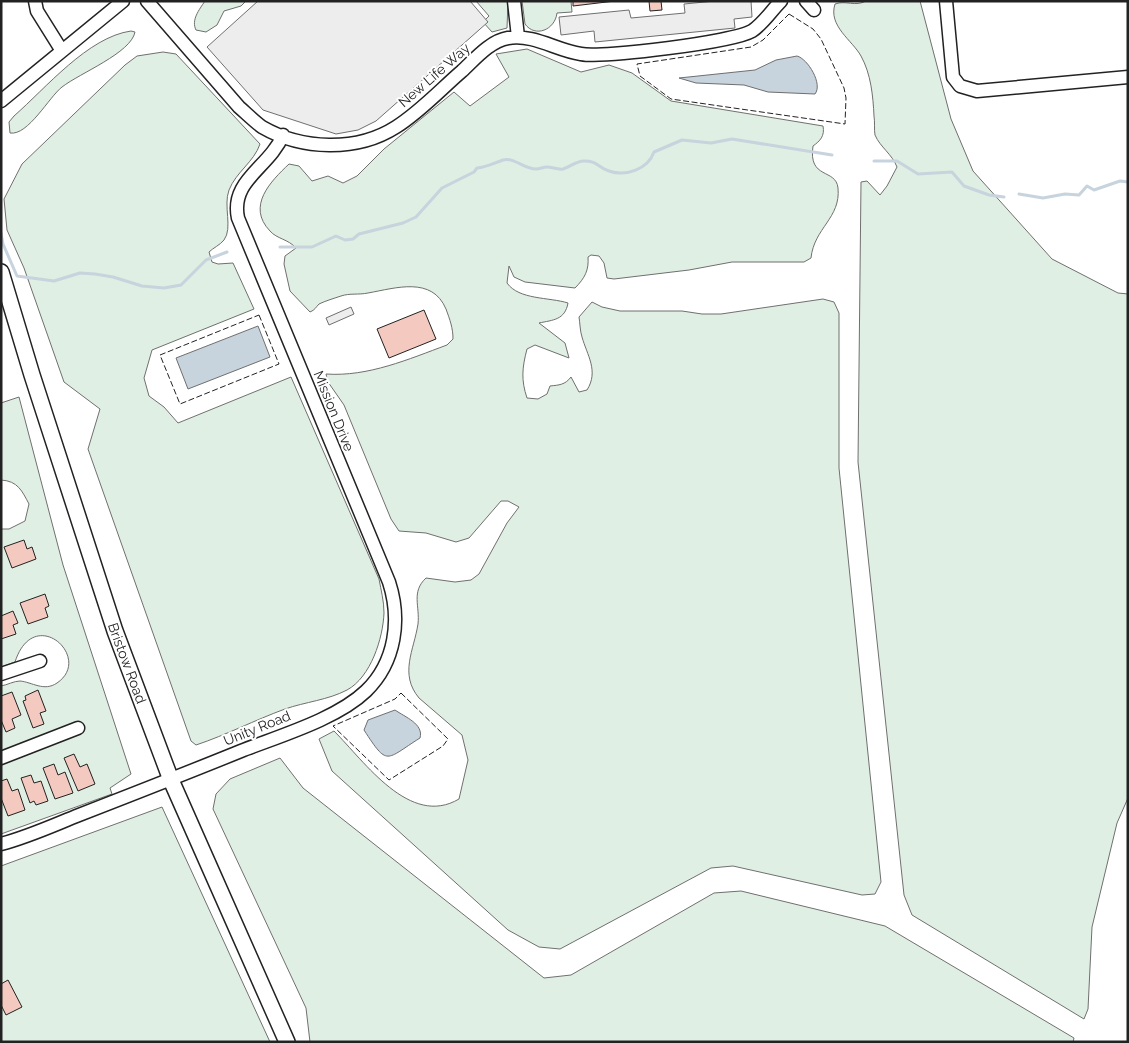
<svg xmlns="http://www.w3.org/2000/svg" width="1129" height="1043" font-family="Raleway,sans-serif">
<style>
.green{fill:#e0efe3;stroke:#6f6f6f}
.parking{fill:#ededed;stroke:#6f6f6f}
.water{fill:#c7d3dd;stroke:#6f6f6f}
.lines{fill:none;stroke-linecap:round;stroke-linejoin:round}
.stream{stroke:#c7d3dd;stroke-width:3}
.building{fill:#f3c9c0;stroke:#222}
.minor-casing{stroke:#222;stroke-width:15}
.major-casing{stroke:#222;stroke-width:18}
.minor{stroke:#fff;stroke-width:12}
.major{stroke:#fff;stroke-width:15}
.fence{stroke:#222;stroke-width:1;stroke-dasharray:6 2.5;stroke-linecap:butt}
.labels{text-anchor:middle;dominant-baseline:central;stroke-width:4;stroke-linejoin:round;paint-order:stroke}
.street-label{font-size:14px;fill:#222;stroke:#fff}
</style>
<rect width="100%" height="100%" fill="#fff"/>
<path class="green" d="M205,1H246L241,6L224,11L217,25L206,32L196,30C191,20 199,10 205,1Z
M476,1H508L507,28L492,32L483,22L489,16Z
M522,1H571L572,12L557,13C555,30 535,38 525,24Z
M866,1H920L951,119L973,171L1052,259L1118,293L1128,294V798L1117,823L1092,927L1088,1009L1084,1019L912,915L904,895L858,462L861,182L867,181L880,195L887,186L897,167C892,154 880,147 875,135C874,130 875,122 874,116C873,96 871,74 861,56C852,40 828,26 835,4C846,0 855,7 866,1Z
M131,31L135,32C131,53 80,73 62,87C49,97 28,136 10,133L9,122L14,116C46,88 88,37 131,31Z
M527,49L581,72L609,65L632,73L671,101L823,126C825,136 820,141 813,146C808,180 836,168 838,188C841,218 814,228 811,258L804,262H732L689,270L614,279L607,278L604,263L599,256L591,255L588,257C589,270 585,278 575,288L525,282L514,277L509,266L507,283C519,300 549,297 568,303C565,320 553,320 539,323L565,343L569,358L535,345L527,349C522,368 521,380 527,398L538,399L547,394L550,386C559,385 565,385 571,377L579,392L587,390C599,371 587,355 582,337C580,331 580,323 579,317L592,302L602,307L620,311H682L702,314H721L823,299L834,302L839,313V468L881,882L875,894L862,895L733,866L711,868L560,949L539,947L508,930L332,771L319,739L334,731C365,762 410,828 459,799L468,760L462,735L419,698C399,674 414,650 418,624C420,606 411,592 426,578L455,582L471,580L479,574L507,523L519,507L508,501H501L469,538L456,542L426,533L399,531L391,519L344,405L328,382L326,374C368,377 409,359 447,345L453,339C453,328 450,320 446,309C432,276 396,288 368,293C358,295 350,293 341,296C335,298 325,301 319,304C316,307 315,310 310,312L290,291L284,264L285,256L296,248C288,239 277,239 270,231C246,206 271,181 289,164L299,166L312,181L328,176L343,183L357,176L384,149L454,92L470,106L509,77L496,54Z
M163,52L176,54L260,144C254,162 236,172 229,190C223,206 233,228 224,240C220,245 213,248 209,252L212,262L218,264L233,263L254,309L152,350L144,378L149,396L164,407L178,423L291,377L379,579C381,590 384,601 384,613C383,638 371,677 347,690C328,700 305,702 285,709C255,720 226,735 196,745L191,741L88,449L100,409L64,382L24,268L7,230L4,199L22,164L125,65L137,56Z
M19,397L63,565L131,774L110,788L112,794L1,834V686C7,685 14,681 20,681C32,682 44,692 57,683C94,658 34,603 15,662L1,667V529H9L25,521L29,504C22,491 18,481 1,480V403Z
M280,758L303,788L544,978L571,975L714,893L741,891L885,926L1074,1038L1073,1042H310L306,1008L213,809L216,794L230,779Z
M162,807L270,1042H1V866Z"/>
<path class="parking" d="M258,1H470L488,22L376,121L358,130L336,134L263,110L207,47Z
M715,1H751L752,17L734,19L735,28L595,42L594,31L561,35L559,17L629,10L631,18L685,13L684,4Z
M351,307L354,314L329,325L326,318Z"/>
<path class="water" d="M797,56C808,59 823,84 815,94L768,92L744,85L696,83L679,78L755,70L776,60Z
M258,326L270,357L188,389L176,358Z
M395,710C405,717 424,724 420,738C385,760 388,767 364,730L368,720Z"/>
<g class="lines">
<path class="stream" d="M874,161H897L918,174L952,172L964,186L989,195L1004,197
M1019,194L1043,198L1065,194L1079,195L1087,186L1094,190L1120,181L1128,182
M1,233L3,244L17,276L54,281L80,273L95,274L113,277L142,286L164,288L181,285L206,260L227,252
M280,247H312L336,236L345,240L353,239L359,234L403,223L416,217L442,188L474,172L477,168C487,167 494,163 503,160C514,157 524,169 536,169C540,169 543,167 547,167C552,167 558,170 563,169C570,167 576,161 584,161C598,161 597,167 609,171C626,177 648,169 654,152L682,140L711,143L732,139L832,155"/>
</g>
<path class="building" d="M573,1H615L573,6Z
M661,1L662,10L650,11L649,1Z
M424,310L436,339L389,358L377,329Z
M24,540L27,549L32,547L36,559L12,568L4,547Z
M45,594L49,606L45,608L48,617L28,624L20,603Z
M13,611L18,623L13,625L16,634L1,639V616Z
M38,690L46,711L40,713L44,724L33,728L23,701L26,700L25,696Z
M12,692L21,715L12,719L15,728L6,732L1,720V696Z
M74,754L80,767L87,764L95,784L78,791L64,758Z
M54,764L58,775L65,772L73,793L55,799L43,768Z
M31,775L34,783L41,781L48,801L36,805L34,801L30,803L21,778Z
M7,779L12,791L18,789L25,810L8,816L1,798V781Z
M8,980L22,1007L6,1015L1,1005V984Z"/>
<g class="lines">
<g class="minor-casing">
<path id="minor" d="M35,1L37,11L62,51
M147,1L239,107C247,114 254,121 262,127C302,150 357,152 396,127C420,112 441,89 462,71C475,59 490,41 508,38C535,34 555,50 581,54C604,58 733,42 752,31C764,23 771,11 781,1
M514,1L518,37
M806,1L814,10
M946,1L953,77L960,86L977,91L1128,77
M1,101L123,1
M1,674L40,661
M1,758L78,728
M1,844C28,837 54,825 79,815C133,794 187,773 241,751C279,736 337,719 366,691C396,662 401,619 389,582L238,218C230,180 269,168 283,135"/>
</g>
<g class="major-casing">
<g id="major">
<path id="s1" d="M1,272L32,375L115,631L171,780L287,1042"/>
</g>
</g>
<use href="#minor" class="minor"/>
<use href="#major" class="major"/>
<path class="fence" d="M77,1H85
M789,14L813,29L821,39L844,88L846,98L845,124L671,99L640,76L637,64L751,47L763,40Z
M259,315L279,364L180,404L160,355Z
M401,693L448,739L443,746L389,780L333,726L395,699Z"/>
</g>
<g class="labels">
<g class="street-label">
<text transform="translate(434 75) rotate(-41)">New Life Way</text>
<text transform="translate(334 411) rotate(68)">Mission Drive</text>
<text stroke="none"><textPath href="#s1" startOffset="411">Bristow Road</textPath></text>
<text transform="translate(257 728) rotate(-22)">Unity Road</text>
</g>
</g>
<rect width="1129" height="1043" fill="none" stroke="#222222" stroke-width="5"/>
</svg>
